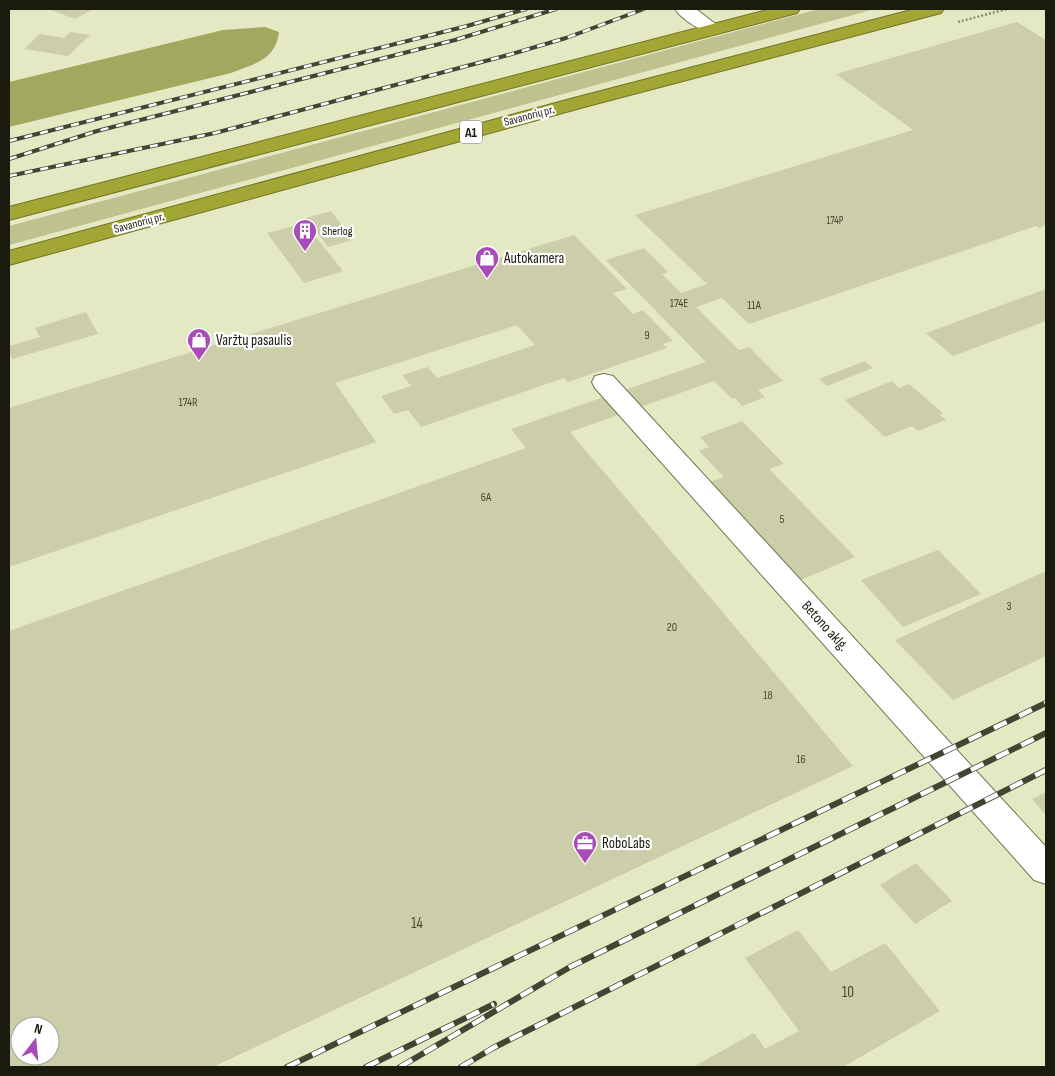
<svg xmlns="http://www.w3.org/2000/svg" width="1055" height="1076" font-family="'Sofia Sans Condensed',sans-serif">
<style>
.green{fill:#bdc28e}
.forest{fill:#a3a860}
.building{fill:#cbcea9;fill-rule:evenodd}
.lines{fill:none;stroke-linecap:round;stroke-linejoin:round}
.street-casing{stroke:#717351;stroke-width:2}
.highway-casing{stroke:#727526;stroke-width:2}
.path{stroke:#8d8f74;stroke-width:2.5;stroke-dasharray:2 2;stroke-linecap:butt}
.street{fill:#fff;fill-rule:evenodd}
.highway{fill:#a1a634;fill-rule:evenodd}
.rail-far1-casing{stroke:#434532;stroke-width:4}
.rail-casing{stroke:#434532;stroke-width:6}
.rail-far1{stroke:#fff;stroke-width:2.5;stroke-dasharray:8;stroke-linecap:butt}
.rail{stroke:#fff;stroke-width:4.5;stroke-dasharray:14;stroke-linecap:butt}
.labels{text-anchor:middle;dominant-baseline:central;stroke-width:4.5;stroke-linejoin:round;paint-order:stroke}
.far-number-label{font-size:11px;fill:#464834}
.far-street-label{font-size:12px;fill:#1a1b0d;stroke:#fff}
.far-poi-label{font-size:12px;fill:#1a1b0d;stroke:#fff;text-anchor:start}
.number-label{font-size:12px;fill:#464834}
.shield{fill:#fff;stroke:#5f5f56;stroke-width:1}
.shield-label{font-size:14px;font-weight:bold;fill:#1a1b0d}
.poi-label{font-size:15px;fill:#1a1b0d;stroke:#fff;text-anchor:start}
.street-label{font-size:15px;fill:#1a1b0d;stroke:#fff}
.near-number-label{font-size:15px;fill:#464834}
</style>
<rect width="100%" height="100%" fill="#e5e9c3"/>
<path class="green" d="M819,9H875L9,245V226Z"/>
<path class="forest" d="M265,27L279,32C275,61 255,63 231,73L9,127V82L223,30Z"/>
<path class="building" d="M48,9H94L75,19Z
M1017,22L1046,40V225L1039,228L1036,226L749,324L722,298L696,307L739,350L749,347L783,381L758,390L765,397L742,406L735,398L732,399L714,381L570,432L853,766L213,1067H9V631L526,448L511,429L706,362L606,260L644,248L668,272L662,274L681,293L707,284L635,215L913,130L836,74ZM20,1026H50V1056H20Z
M70,32L90,35L68,56L24,49L40,34L64,38Z
M331,211L353,240L328,247L306,218Z
M305,223L343,271L304,283L267,233Z
M574,235L627,289L613,293L633,314L643,310L673,341L663,344L667,348L568,382L564,378L421,427L408,410L394,414L381,396L411,386L402,375L428,367L437,378L535,345L517,325L335,383L376,442L9,567V408Z
M1046,289V321L953,356L926,333Z
M86,312L98,334L12,359L9,352V346L40,337L35,328Z
M865,361L873,368L827,386L819,379Z
M892,381L899,388L909,384L943,413L940,415L946,420L918,431L912,426L885,437L845,400Z
M742,421L784,464L769,469L855,557L801,580L710,482L724,477L699,451L709,447L700,437Z
M938,550L981,594L903,627L861,580Z
M1046,571V656L953,700L895,640Z
M1046,792V815L1032,799Z
M916,863L952,901L915,924L880,885Z
M798,930L831,972L885,943L940,1011L843,1067H693L754,1033L765,1049L799,1031L745,958Z"/>
<g class="lines">
<g class="street-casing">
<path id="street" d="M675,9H696L722,29L719,33C707,36 682,20 675,9Z
M604,374L613,376L1046,847V884L1034,880L595,388L592,382L595,376Z"/>
</g>
<g class="highway-casing">
<path id="highway" d="M771,9H800L797,13L9,220V207Z
M915,9H944L941,13L588,106L9,265V251L574,98Z"/>
</g>
<path class="path" d="M958,22L1007,9"/>
<use href="#street" class="street"/>
<use href="#highway" class="highway"/>
<g class="rail-far1-casing">
<path id="rail-far1" d="M9,141L467,26L526,9
M9,159L97,131L455,40L556,9
M9,176L215,133L508,55L566,38L644,9"/>
</g>
<g class="rail-casing">
<path id="rail" d="M287,1067L1046,703
M366,1067L494,1004
M400,1067L570,967L1046,733
M461,1067L493,1048L1046,770"/>
</g>
<use href="#rail-far1" class="rail-far1"/>
<use href="#rail" class="rail"/>
</g>
<defs>
<g id="building-pin" transform="scale(1.25)"><path d="M0 17L-7.5 6A9.5 9.5 0 1 1 7.5 6Z" fill="#a84db7" stroke="#fff"/><path d="M-4-6H4V6H1V3H-1V6H-4ZM-2.5-4.3h1.7v1.8h-1.7ZM.8-4.3h1.7v1.8H.8ZM-2.5-1h1.7V.8h-1.7ZM.8-1h1.7V.8H.8Z" fill="#fff"/></g>
<g id="shop-pin" transform="scale(1.25)"><path d="M0 17L-7.5 6A9.5 9.5 0 1 1 7.5 6Z" fill="#a84db7" stroke="#fff"/><path d="M-5-2.5h2.3a2.7 3.5 0 0 1 5.4 0H5L5.5 6h-11ZM-1.5-2.5h3a1.5 2.3 0 0 0-3 0Z" fill="#fff"/></g>
<g id="office-pin" transform="scale(1.25)"><path d="M0 17L-7.5 6A9.5 9.5 0 1 1 7.5 6Z" fill="#a84db7" stroke="#fff"/><path d="M-6-3h4V-5.5h4V-3h4V5H-6ZM-1-4.5V-3h2v-1.5ZM-6 0V1H6V0Z" fill="#fff"/></g>
</defs>
<g fill-rule="evenodd">
<use href="#building-pin" x="305" y="231"/>
<use href="#shop-pin" x="487" y="258"/>
<use href="#shop-pin" x="199" y="340"/>
<use href="#office-pin" x="585" y="843"/>
</g>
<g class="labels">
<g class="far-number-label">
<text x="835" y="220">174P</text>
</g>
<g class="far-street-label">
<text transform="translate(529 116) rotate(-15)">Savanorių pr.</text>
<text transform="translate(139 223) rotate(-15)">Savanorių pr.</text>
</g>
<g class="far-poi-label">
<text x="322" y="231">Sherlog</text>
</g>
<g class="number-label">
<text x="679" y="303">174E</text>
<text x="754" y="305">11A</text>
<text x="647" y="335">9</text>
<text x="188" y="402">174R</text>
<text x="486" y="497">6A</text>
<text x="782" y="519">5</text>
<text x="1009" y="606">3</text>
<text x="672" y="627">20</text>
<text x="768" y="695">18</text>
<text x="801" y="759">16</text>
</g>
<rect class="shield" x="460" y="120.5" width="22" height="23" rx="4"/>
<g class="shield-label">
<text x="471" y="132">A1</text>
</g>
<g class="poi-label">
<text x="504" y="258">Autokamera</text>
<text x="216" y="340">Varžtų pasaulis</text>
<text x="602" y="843">RoboLabs</text>
</g>
<g class="street-label">
<text transform="translate(825 626) rotate(48)">Betono aklg.</text>
</g>
<g class="near-number-label">
<text x="417" y="923">14</text>
<text x="848" y="992">10</text>
</g>
</g>
<rect width="1055" height="1076" fill="none" stroke="#1a1b0d" stroke-width="20"/>
<g transform="translate(35 1041) rotate(16)"><circle r="24" fill="#ffffff" stroke="#a3a49e"/>
<path d="M0-4L9 19L0 12L-9 19Z" fill="#a84db7"/>
<text y="-8" font-size="14" font-weight="bold" text-anchor="middle" fill="#1a1b0d">N</text>
</g>
</svg>
